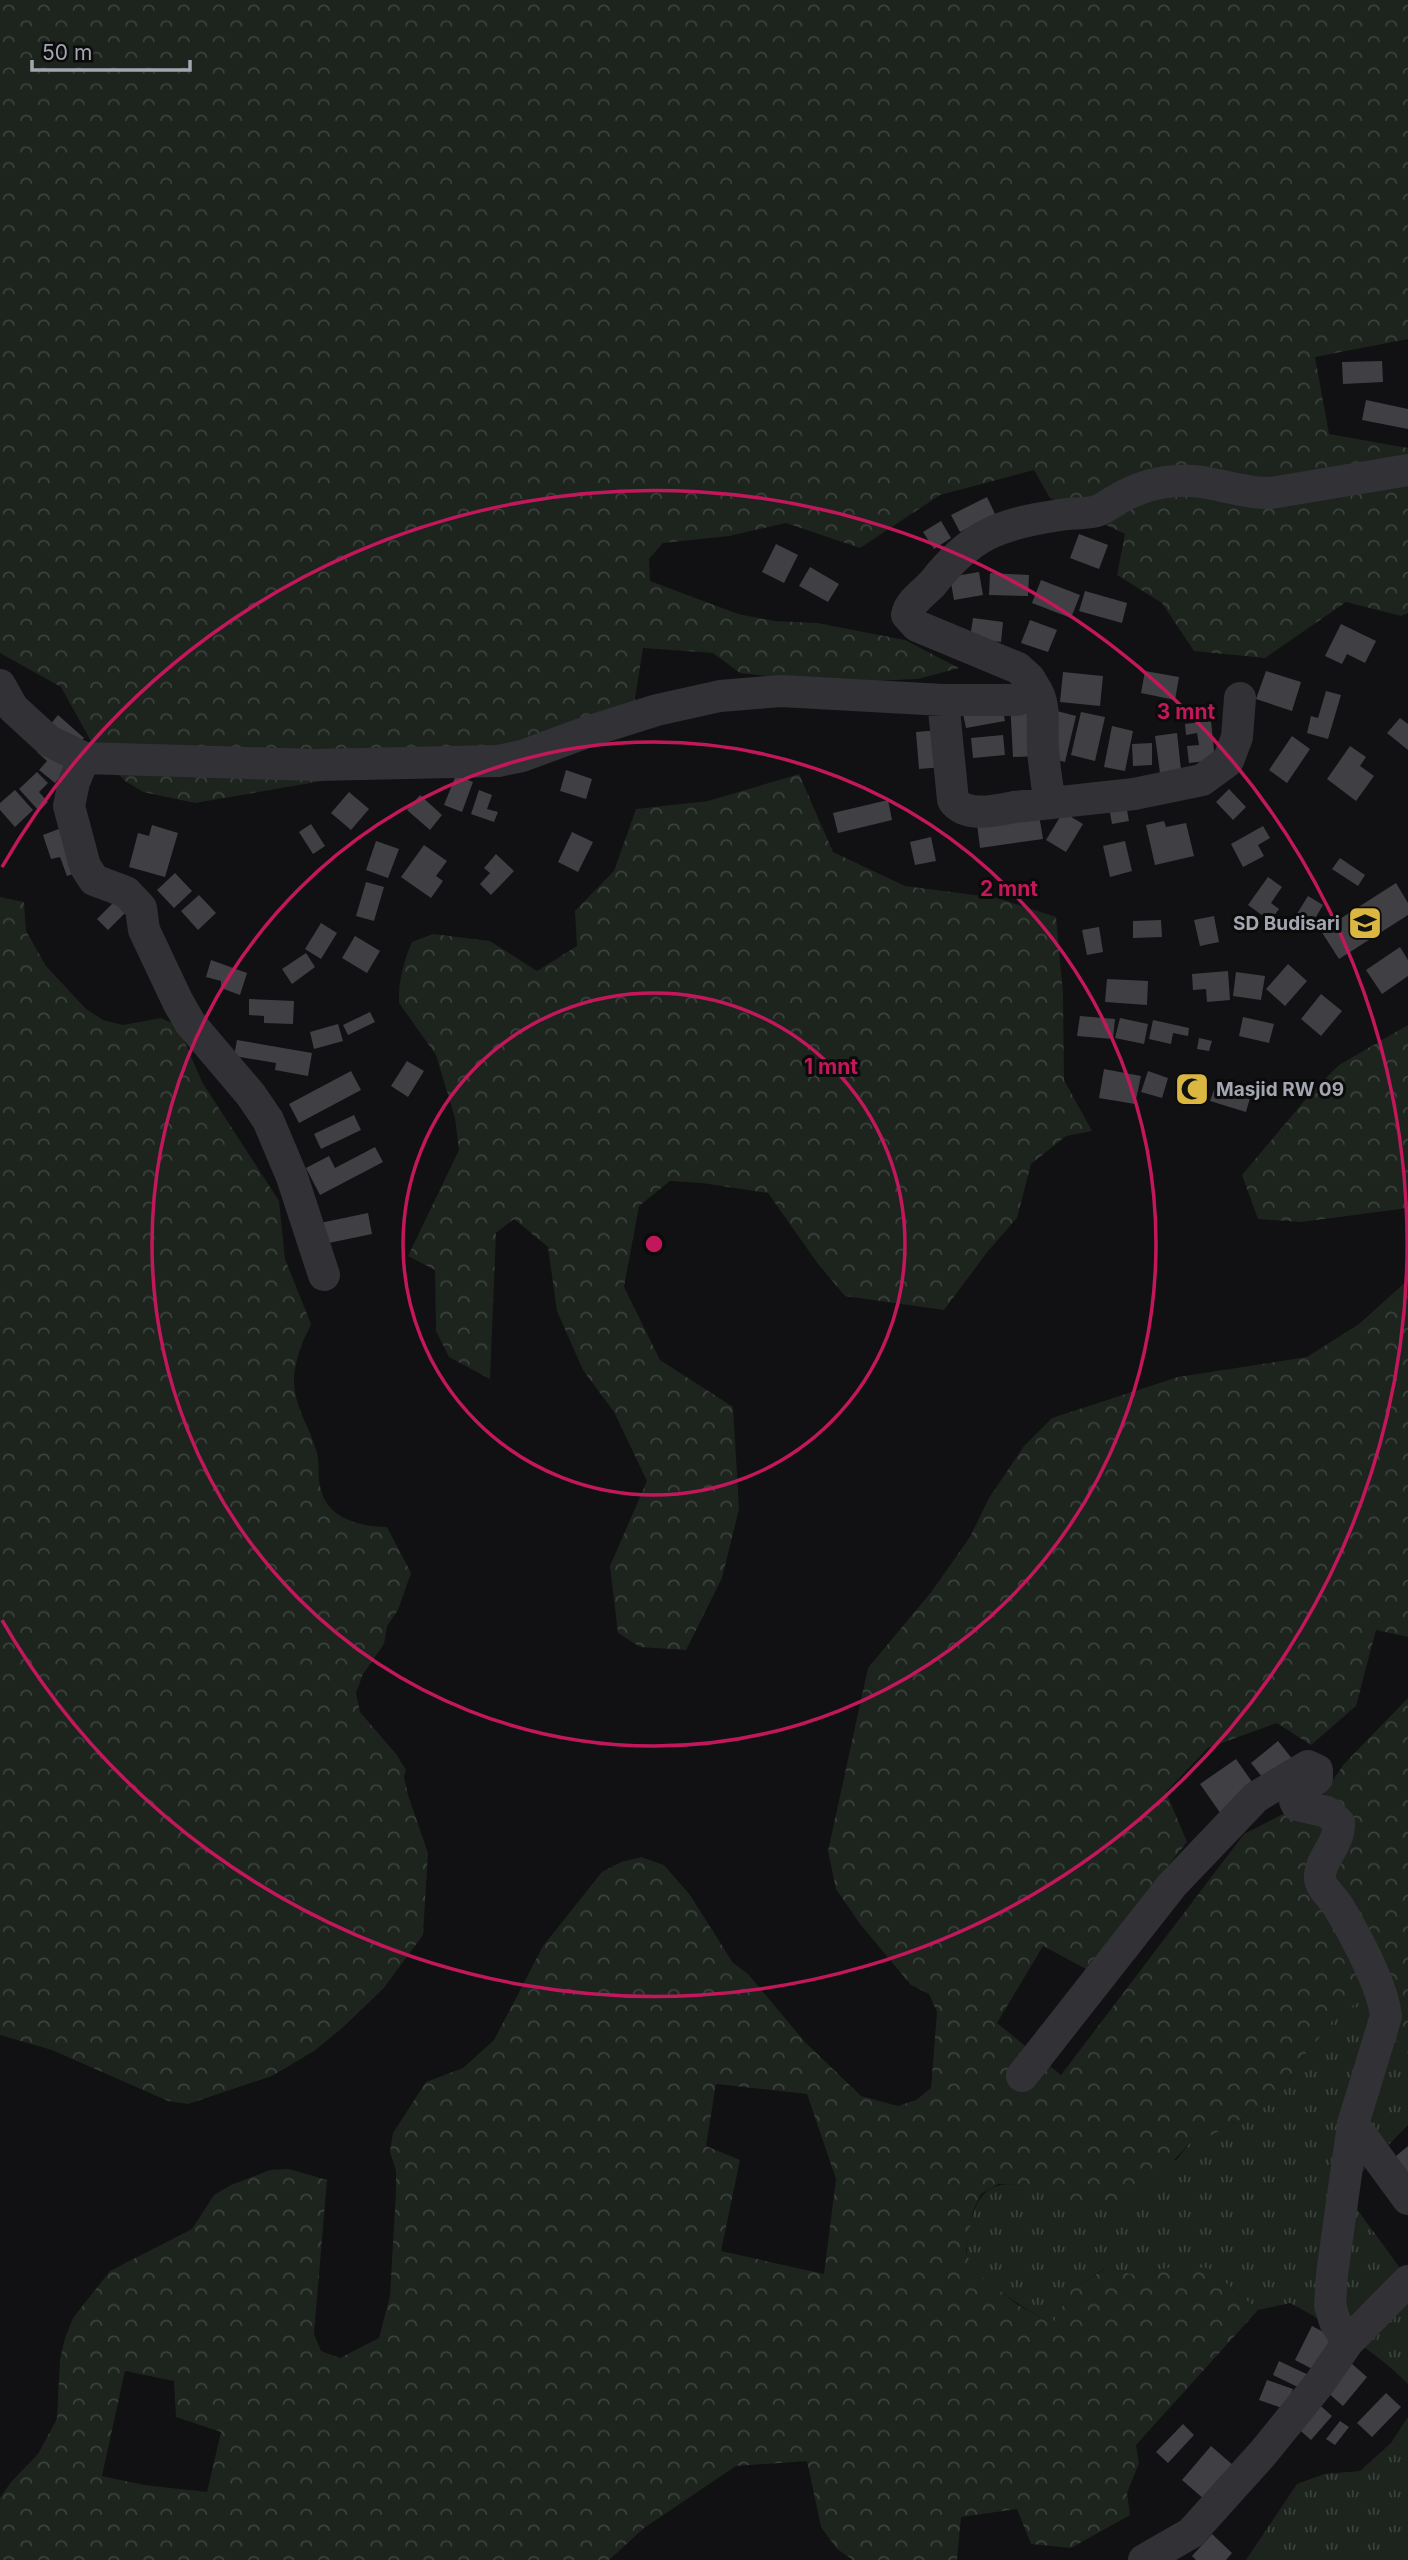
<svg xmlns="http://www.w3.org/2000/svg" width="1408" height="2560" font-family="Inter,sans-serif">
<style>
.grass{fill:url(#grass-tufts)}
.forest{fill:url(#forest-crowns);fill-rule:evenodd}
.building{fill:#404044}
.lines{fill:none;stroke-linecap:round;stroke-linejoin:round}
.minor{stroke:#323236;stroke-width:32}
.ring{fill:none;stroke:#c2185b;stroke-width:3.5}
.labels{text-anchor:middle;dominant-baseline:central;stroke-width:6;stroke-linejoin:round;paint-order:stroke}
.poi-label{font-size:19px;font-weight:bold;fill:#a3a6b1;stroke:#0c0b0c;text-anchor:end}
.centre{fill:#c2185b;stroke:#0c0b0c;stroke-width:3.5}
.ring-label{font-size:21px;text-anchor:middle;font-weight:bold;fill:#c2185b;stroke:#0c0b0c;stroke-width:6;stroke-linejoin:round;paint-order:stroke}
</style>
<defs>
<pattern id="grass-tufts" width="24" height="20" patternUnits="userSpaceOnUse" patternTransform="scale(1.75)"><rect width="24" height="20" fill="#1d241e"/><path d="M3 7l-1-3M5 7V3M7 7l1-3M15 17l-1-3M17 17v-4M19 17l1-3" fill="none" stroke="#3b413c"/></pattern>
<pattern id="forest-crowns" width="20" height="18" patternUnits="userSpaceOnUse" patternTransform="scale(1.75)"><rect width="20" height="18" fill="#1d241e"/><path d="M2 6a3 3 0 1 1 6 0M12 15a3 3 0 1 1 6 0" fill="none" stroke="#3b413c"/></pattern>
</defs>
<rect width="100%" height="100%" fill="#111012"/>
<path class="grass" d="M1366,1998L1408,2054V2125L1360,2174L1354,2205L1408,2279V2384C1375,2350 1332,2326 1290,2303L1258,2310L1208,2268L1161,2269L1143,2276L1104,2269L1071,2290L1053,2324C1030,2312 1010,2299 989,2283C984,2279 976,2274 972,2269C963,2257 968,2241 970,2227C983,2158 1030,2190 1076,2205L1177,2159L1190,2143L1208,2137L1268,2105L1289,2079L1298,2061L1313,2046L1337,2014Z
M1408,2417V2560H1246L1297,2484L1324,2474L1360,2471L1391,2443Z"/>
<path class="forest" d="M0,0H1408V339L1315,357L1329,434L1408,448V613L1401,616L1346,602L1265,658L1194,651L1162,603L1117,575L1125,534L1050,498L1034,470L940,495L860,548L786,523L729,536L663,543L649,559L650,581L738,614L775,621L817,623L905,640L959,668L918,679L829,683L740,673L713,653L643,648L634,705L513,748L195,803L143,792L125,781L97,752L61,687L0,653Z
M799,774L833,852L905,886L997,898L1056,917L1063,994L1064,1080L1092,1131L1066,1136L1031,1164L1017,1218L988,1251L944,1310L845,1296L818,1264L768,1193L702,1183L670,1181L639,1206L624,1287L660,1360L733,1407L739,1509L722,1578L686,1650L640,1647L618,1633L610,1566L647,1481L614,1412L583,1370L557,1311L548,1247L514,1219L496,1233L490,1379L449,1357L436,1331L435,1270L408,1256L459,1150L455,1118L436,1055L399,1003C398,984 404,959 412,942L433,934L490,941L537,971L577,946L575,911L614,871L636,809L708,801Z
M0,897L24,902L26,931L46,966L86,1009L103,1020L123,1025L161,1018L178,1026L202,1082L279,1201L285,1259L311,1324C309,1331 304,1337 302,1344C298,1354 294,1370 294,1381C294,1407 311,1429 317,1453C320,1465 317,1478 321,1490C328,1519 362,1527 387,1527L411,1573L398,1610L387,1626L384,1644L363,1674L356,1693L360,1712L396,1754L406,1770L404,1777L408,1795L428,1853L423,1935L383,1989L341,2029L314,2051L272,2076L188,2104L168,2101L52,2050L0,2035Z
M1408,1025V1208L1301,1222L1258,1219L1242,1175L1311,1093L1339,1065Z
M1408,1280V1637L1376,1630L1356,1706L1311,1745L1277,1723L1208,1748L1166,1792L1187,1842L1086,1969L1043,1946L997,2023L1061,2075L1244,1834L1324,1793L1344,1764L1408,1698V2054L1365,1999L1337,2014L1313,2046L1298,2061L1289,2079L1268,2105L1208,2137L1190,2143L1133,2203L1095,2207L1076,2205L1018,2185L998,2184L981,2194L973,2211L966,2251L972,2269L1018,2305L1053,2324L1071,2290L1105,2269L1143,2276L1160,2269L1179,2266L1208,2268L1258,2310L1136,2445L1139,2463L1127,2493L1130,2515L1071,2548L1031,2544L1017,2509L961,2517L957,2560H853L837,2549L821,2527L807,2461L736,2466L644,2528L609,2560H0V2498L11,2482L38,2454L57,2419L60,2359L65,2338L73,2318L110,2271L192,2229L214,2195L231,2185L270,2170L289,2169L327,2180L314,2334L321,2351L340,2358L379,2338L390,2296L396,2191V2171L390,2152L393,2133L426,2082L463,2068L494,2040L543,1946L602,1872L621,1862L641,1857L664,1865L690,1895L733,1963L748,1974L805,2042L861,2096L898,2106L916,2100L931,2088L937,2012L929,1994L911,1985L860,1924L836,1889L828,1851L868,1668L932,1591L970,1537L989,1498L1024,1446L1052,1418L1178,1377L1307,1357L1359,1324ZM716,2084L807,2094L836,2179L824,2274L721,2251L740,2160L706,2146ZM125,2371L174,2381L176,2417L221,2432L207,2492L144,2485L102,2476Z"/>
<path class="building" d="M1382,361L1383,382L1343,384L1342,362Z
M1366,400L1408,409V429L1362,420Z
M987,497L995,514L960,532L951,515Z
M941,521L951,538L934,549L923,532Z
M1079,534L1108,545L1099,569L1070,558Z
M776,544L798,555L784,583L762,572Z
M810,567L839,584L828,602L799,586Z
M979,572L983,595L954,600L950,577Z
M990,573L1029,575L1028,596L989,595Z
M1041,580L1080,595L1071,618L1032,603Z
M1085,591L1127,603L1122,623L1079,611Z
M973,618L1003,622L1001,642L970,638Z
M1030,620L1057,630L1048,652L1021,643Z
M1341,624L1376,641L1365,663L1347,654L1342,664L1325,656Z
M1145,671L1179,677L1175,700L1141,693Z
M1266,671L1301,682L1292,711L1256,699Z
M1063,672L1103,676L1100,706L1060,702Z
M1326,691L1341,695L1328,739L1307,733L1311,716L1318,718Z
M1036,699L1039,756L1013,757L1010,701Z
M1001,701L1005,721L966,728L962,709Z
M1057,711L1076,716L1065,762L1045,757Z
M1081,712L1105,717L1095,761L1071,755Z
M58,715L84,738L71,753L45,731Z
M1400,718L1408,724V750L1387,733Z
M1211,721L1215,760L1189,763L1187,746L1199,745L1197,733L1186,735L1185,724Z
M1112,726L1133,731L1125,771L1104,767Z
M940,730L943,767L919,769L916,732Z
M1177,733L1181,770L1160,773L1155,736Z
M1003,735L1005,755L973,758L971,738Z
M1292,736L1310,749L1287,783L1269,770Z
M48,738L82,768L64,773L55,783L39,770L47,761L37,752Z
M1152,743V765L1133,766L1132,744Z
M1350,746L1366,757L1360,766L1374,776L1356,801L1327,779Z
M566,770L592,779L586,799L560,791Z
M37,772L48,783L39,792L48,802L39,811L19,789Z
M456,775L473,782L462,812L444,805Z
M1229,789L1246,807L1233,820L1216,802Z
M15,790L33,810L15,827L0,810V803Z
M479,790L492,795L487,809L498,812L494,822L471,814Z
M349,792L369,809L351,830L331,813Z
M420,795L442,815L430,830L407,810Z
M1125,799L1129,821L1112,824L1108,802Z
M888,800L892,820L838,833L833,813Z
M1063,812L1083,824L1066,852L1046,840Z
M1039,815L1043,839L980,848L977,824Z
M1164,821L1166,827L1186,823L1194,856L1155,865L1146,825Z
M311,824L325,846L313,854L299,832Z
M69,825L84,870L67,876L60,857L51,859L43,835Z
M152,825L178,833L165,877L129,867L138,833L149,836Z
M1263,826L1270,838L1258,845L1264,856L1243,867L1231,844Z
M572,832L593,842L578,872L558,862Z
M931,837L936,861L915,865L910,842Z
M376,841L399,849L388,878L366,870Z
M1125,841L1132,871L1110,877L1103,846Z
M424,845L447,861L436,876L443,881L431,898L401,877Z
M496,854L514,871L491,895L480,884L490,873L484,868Z
M1340,858L1365,875L1358,886L1332,869Z
M175,873L192,891L174,908L157,890Z
M1268,877L1282,887L1271,903L1279,909L1270,921L1248,905Z
M366,882L384,887L374,921L356,916Z
M1396,883L1408,903V915L1339,959L1321,931Z
M199,895L216,913L198,930L181,911Z
M1308,896L1323,905L1310,927L1295,917Z
M114,902L125,913L108,930L97,919Z
M1214,916L1219,942L1200,946L1194,920Z
M1161,920L1162,937L1133,938V921Z
M321,923L337,933L321,959L305,949Z
M1099,927L1103,952L1087,955L1082,930Z
M355,936L380,951L367,973L342,958Z
M1400,947L1408,960V976L1382,994L1366,970Z
M306,953L315,967L292,984L282,969Z
M211,960L247,973L240,995L221,988V981L206,977Z
M1288,964L1307,981L1285,1006L1266,989Z
M1228,971L1230,1000L1207,1002L1206,989L1193,990L1192,974Z
M1236,972L1265,976L1261,1000L1233,996Z
M1107,979L1148,981L1147,1005L1105,1002Z
M1321,994L1342,1011L1321,1036L1301,1019Z
M249,999L294,1001L293,1024L264,1023V1016L249,1015Z
M370,1012L375,1022L348,1035L343,1025Z
M1080,1016L1115,1019L1113,1039L1077,1036Z
M1243,1017L1274,1024L1269,1043L1239,1036Z
M1120,1018L1148,1024L1144,1044L1115,1038Z
M1153,1020L1189,1028L1188,1036L1173,1033L1171,1044L1149,1039Z
M338,1024L343,1041L314,1049L310,1032Z
M1199,1038L1212,1041L1209,1051L1197,1049Z
M237,1040L312,1053L308,1076L275,1070L276,1063L234,1056Z
M407,1061L424,1071L408,1097L391,1086Z
M1104,1069L1141,1076L1135,1104L1099,1098Z
M351,1071L361,1090L299,1123L289,1104Z
M1148,1071L1168,1078L1162,1098L1141,1092Z
M1178,1074L1208,1077L1205,1104L1176,1101Z
M1215,1087L1250,1098L1246,1112L1210,1101Z
M354,1115L361,1130L321,1149L314,1134Z
M375,1147L383,1162L320,1195L306,1168L329,1156L335,1168Z
M368,1213L372,1234L324,1244L320,1223Z
M1278,1741L1297,1765L1270,1787L1251,1763Z
M1236,1759L1257,1789L1221,1814L1200,1784Z
M1408,2146V2183L1390,2161Z
M1312,2326L1335,2338L1318,2372L1295,2360Z
M1279,2361L1315,2378L1308,2392L1273,2375Z
M1351,2363L1367,2377L1343,2406L1327,2392Z
M1267,2380L1293,2389L1285,2409L1259,2400Z
M1386,2393L1401,2407L1372,2437L1357,2423Z
M1314,2400L1332,2416L1311,2440L1294,2425Z
M1340,2421L1349,2427L1335,2445L1326,2439Z
M1183,2424L1194,2435L1168,2463L1156,2452Z
M1211,2446L1234,2466L1205,2500L1182,2480Z
M1212,2534L1232,2553L1226,2560H1196L1192,2556Z"/>
<g class="lines">
<path class="minor" d="M0,685L13,708L49,741L84,758L316,765L498,761L522,756L587,732L657,710L720,696L781,691L943,700H1017L1028,696L1035,688L1029,678L1018,668L917,626L907,615C909,602 924,593 933,583C971,534 1000,524 1060,515C1072,513 1085,514 1097,511C1107,507 1115,500 1125,495C1141,487 1158,482 1176,481C1208,478 1239,494 1271,493L1408,470
M1035,688C1047,705 1041,728 1043,748C1044,766 1047,785 1050,803
M943,700L953,800C965,818 996,811 1014,807L1134,794L1202,780L1228,761L1237,737L1240,698
M84,758L74,782L69,806L85,866L94,880L126,892L141,908L144,930L178,1002L190,1023L251,1095L268,1120L292,1177L324,1275
M1022,2076L1172,1885L1256,1797L1308,1766L1317,1770V1778L1298,1792L1295,1801L1297,1805L1327,1812L1339,1823C1340,1845 1318,1860 1320,1879C1321,1888 1333,1898 1338,1906C1354,1933 1382,1984 1386,2016L1353,2124L1332,2274L1330,2305L1335,2322L1348,2342
M1353,2124L1408,2199
M1144,2560L1191,2533L1263,2453L1319,2384L1348,2342L1408,2281"/>
</g>
<g class="ring">
<circle cx="654" cy="1244" r="251"/>
<circle cx="654" cy="1244" r="502"/>
<path d="M2 867A753 753 0 1 1 2 1620"/>
</g>
<defs>
<g id="school-square" transform="scale(1.75)"><rect x="-9" y="-9" width="18" height="18" rx="4" fill="#dab740" stroke="#0c0b0c"/><path d="M0-5L7-2L0 1L-7-2ZM-4 1L0 2.5L4 1V4Q0 6-4 4Z" fill="#111"/></g>
<g id="mosque-square" transform="scale(1.75)"><rect x="-9" y="-9" width="18" height="18" rx="4" fill="#dab740" stroke="#0c0b0c"/><path d="M3.5-4.9A6 6 0 1 0 3.5 4.9A5 5 0 1 1 3.5-4.9Z" fill="#111"/></g>
</defs>
<g fill-rule="evenodd">
<use href="#school-square" x="1365" y="923"/>
<use href="#mosque-square" x="1192" y="1089"/>
</g>
<g class="labels">
<g class="poi-label">
<text x="1340" y="923">SD Budisari</text>
<text x="1216" y="1089" text-anchor="start">Masjid RW 09</text>
</g>
</g>
<circle cx="654" cy="1244" r="10" class="centre"/>
<g class="ring-label">
<text x="1186" y="719">3 mnt</text>
<text x="1009" y="896">2 mnt</text>
<text x="831" y="1074">1 mnt</text>
</g>
<path d="M32 60v10h158v-10" fill="none" stroke="#a3a6b1" stroke-width="3.5"/>
<text x="42" y="60" font-size="21" fill="#a3a6b1" stroke="#0c0b0c" stroke-width="5" paint-order="stroke">50 m</text>
</svg>
